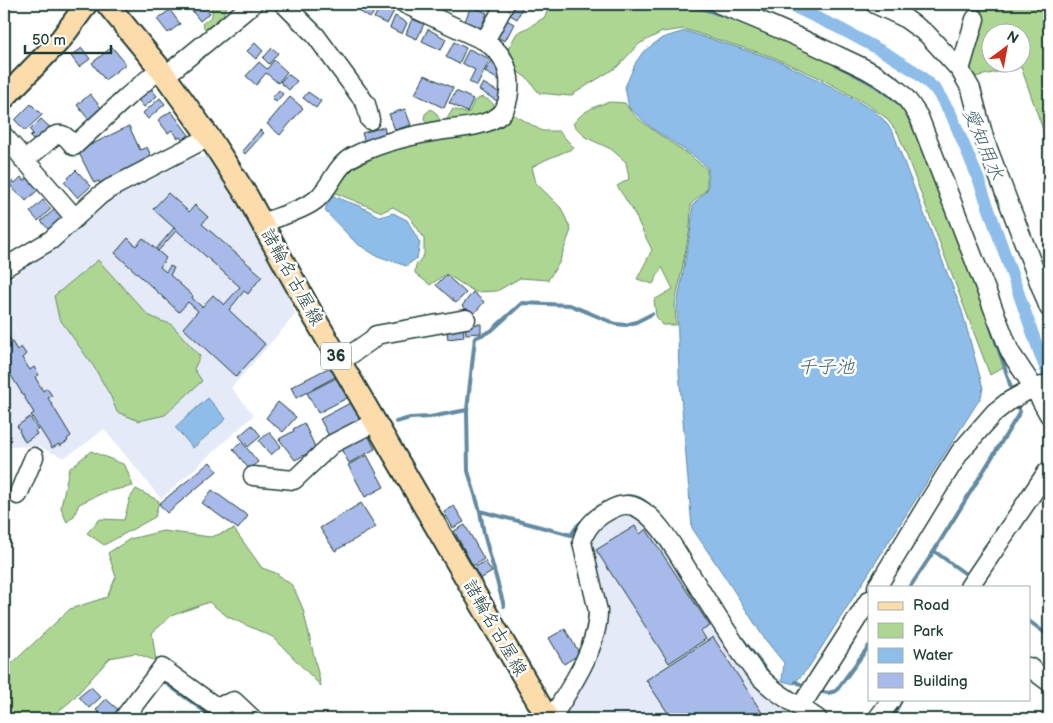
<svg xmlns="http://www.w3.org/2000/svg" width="1053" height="723" font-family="'Balsamiq Sans','Klee One',sans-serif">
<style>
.built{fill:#e5eaf8}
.green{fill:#aed693;stroke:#668a64;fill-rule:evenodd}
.water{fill:#8ebde9;stroke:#628aa1}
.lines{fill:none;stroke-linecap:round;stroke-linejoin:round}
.stream{stroke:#628aa1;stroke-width:4}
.canal{stroke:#8ebde9;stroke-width:12}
.building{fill:#a7bae9;stroke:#1f3d34}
.minor-casing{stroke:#1f3d34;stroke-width:21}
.major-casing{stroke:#1f3d34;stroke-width:25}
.minor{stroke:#fff;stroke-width:18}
.major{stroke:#fddcac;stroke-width:21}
.labels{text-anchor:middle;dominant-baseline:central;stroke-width:5;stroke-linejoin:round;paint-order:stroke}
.shield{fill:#fff;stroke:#627771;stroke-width:1}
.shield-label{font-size:16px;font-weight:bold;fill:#1f3d34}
.street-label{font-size:18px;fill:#1f3d34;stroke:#fff}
.water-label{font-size:19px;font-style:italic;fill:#40636a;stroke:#fff}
</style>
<rect width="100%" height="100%" fill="#fff"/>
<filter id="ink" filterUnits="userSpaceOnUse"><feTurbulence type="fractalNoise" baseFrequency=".02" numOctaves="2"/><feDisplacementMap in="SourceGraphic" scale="10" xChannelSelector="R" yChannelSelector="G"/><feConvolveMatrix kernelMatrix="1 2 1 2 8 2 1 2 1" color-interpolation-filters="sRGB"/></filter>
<g filter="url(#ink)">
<path class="built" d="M194,157H206L243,210L268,256L296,314L231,388L254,415L161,499L104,429L88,442L64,458L38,446L4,447V312L46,377L4,311V284L32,263L57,247L98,208L110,198L124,193L172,169Z
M628,508L642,513L779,702L783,706L797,711L809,719H559L595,644L586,546L591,529Z"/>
<path class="green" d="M207,4H228L224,12L223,21L205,29L202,24L212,16V9Z
M550,4H701L763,25L884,85L903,102L923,133L1011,362L990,375L898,133L885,117L868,105L822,79L773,57L684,29L662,32L639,44L617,67L570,96L539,93L528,79L517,71L512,55L508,49L517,33L529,27L545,17Z
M980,4H1049V147L1021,67L970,78L966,67ZM990,32H1020V62H990Z
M482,97C492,101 496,103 494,115L483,121H463L442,127L425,129L428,124L424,119L425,114L431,109L436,113L442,124L445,122L453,109L465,113L469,112L474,101Z
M610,102L625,103C629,110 634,115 640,120C661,138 686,151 707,169V189L691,204L690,228L675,305L676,325H662L656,316L654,300L673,289L662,267L653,284L637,279L652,250L632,209L617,186L629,179L626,162L611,149L585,137L573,124C583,111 594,106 610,102Z
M513,114L542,131H559L574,148L545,160L532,167L536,183L561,208L571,230L559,263L548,280L520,278L497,291L475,292L446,274L430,285L415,273L416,265L424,255V238L409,216L393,207L382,212L333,192L353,168L393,149L437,134L495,127Z
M98,260L148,315L161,321L171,324L200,356L194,369L202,381L165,415L139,421L117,412L111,397L94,367L59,318L54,296Z
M91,451L125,465L133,486L105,492L79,504L74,516L67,522L63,514L61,507L69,469Z
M136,489L159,501L155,517L104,545L87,533L100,519L124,520L130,498Z
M234,529L262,568L276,573L293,586L303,609L321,686L273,637L228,617L209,602L171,616L152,633L156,661L135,653L110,658L71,701L56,713L58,719H4V670L6,669L70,609L107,597L116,577L108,553L130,539L163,531L211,537Z"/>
<path class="water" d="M685,31L774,59L821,81L849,96L874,111L883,119L893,132L907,170L962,311L983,388L981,397L809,667L794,684L782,681L784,663L764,638L725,577L692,528L679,372L677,306L691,228L693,205L708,189V168L695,157L653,129L629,108L625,87L636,62L643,52L662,38Z
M330,195L362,207L380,217L393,213L407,220L420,243L417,258L406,266L375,255L356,243L325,211Z
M208,398L226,419L193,448L175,427Z"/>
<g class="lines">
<path class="stream" d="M682,4L704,9L728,17
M835,64C856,76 884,87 901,106C913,119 922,149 929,166
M988,319L1003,362L1012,391
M396,422L410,418L430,417L467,410
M1042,467L1049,457
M621,498C631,494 641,498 649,505
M480,511L571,535L578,525L585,519
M934,551L967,575
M981,553L1003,522
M982,586L983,587
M910,587L934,551L1020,412L1018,407
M504,606L484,534L480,511L468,471L467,410L475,338L491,331L522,303L570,305L616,324L626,325L636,322L652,314
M1029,621L1049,636
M743,640L769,674
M796,682L803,685
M160,685L163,681L211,716L210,719
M818,691L828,693L836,691L869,646
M891,719L902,699"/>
<path class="canal" d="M788,4L841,29L889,55L916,72L936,90L951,114L978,178L1041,357L1049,377"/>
</g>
<path class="building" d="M187,4H202L210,13L200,21Z
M355,4H374L378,6L370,18L353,7Z
M510,4H524L517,19L505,12Z
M381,5L394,11L387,24L374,18Z
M471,6L487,13L481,28L465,21Z
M170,10L180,24L168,33L157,19Z
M395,16L407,23L402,34L390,28Z
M503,18L514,24L505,41L494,36Z
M412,19L424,24L417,39L406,34Z
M428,29L446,39L441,50L422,41Z
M454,42L466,48L459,64L446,57Z
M255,43L263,51L256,59L247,51Z
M112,47L126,64L105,80L92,63Z
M82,48L90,59L79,67L71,56Z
M272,48L278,53L269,64L263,58Z
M469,49L490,59L477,86L469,82L475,70L462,63Z
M274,60L287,72L278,83L266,73L256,85L246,76L259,62L267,69Z
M492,60L505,68L499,80L485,72Z
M288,74L297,81L289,90L280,82Z
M425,75L453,88L444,108L415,94Z
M483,83L502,94L497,101L479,90Z
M148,85L157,96L144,107L135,96Z
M279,90L283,94L276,102L272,98Z
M456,91L473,99L467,112L449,103Z
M308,92L321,101L316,108L303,98Z
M90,94L102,109L89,120L77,105Z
M290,97L303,108L280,135L267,124Z
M160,98L165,104L148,119L143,113Z
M31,104L42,115L25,131L15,120Z
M405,109L411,125L395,130L389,114Z
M171,111L189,135L182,140L180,137L178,138L172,130L168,133L158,120Z
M41,119L54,131L40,144L35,139L33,140L30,137L33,134L30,130Z
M129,126L140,150L147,147L153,160L101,185L99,181L94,183L78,151Z
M384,127L387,140L366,146L362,133Z
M260,130L264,133L245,154L242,151Z
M76,170L91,186L78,198L64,182Z
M21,177L24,181L28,178L39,189L26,201L22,196L21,197L9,184L13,181L15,183Z
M168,193L189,212L195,205L208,217L202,224L262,276L248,294L244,291L229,310L265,344L236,377L183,328L198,311L188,302L179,312L115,253L128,238L136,246L143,238L166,258L160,267L166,272L170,266L174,268L170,275L193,296L192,298L202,307L213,295L224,305L240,287L153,209Z
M43,200L51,209L38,221L30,212Z
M55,209L65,220L51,232L41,221Z
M174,228L177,230L158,251L156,249Z
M446,275L466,293L456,303L436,285Z
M473,292L484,302L473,315L462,306Z
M481,324V333L466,334L465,325Z
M463,325L464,337L448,339L446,327Z
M4,329L17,350L21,347L26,354L22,358L30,370L34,367L39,375L35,377L43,391L47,388L52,396L48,398L71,436L67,439L68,441L60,446L59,444L52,448L31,415L34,413L4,364Z
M332,366L337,376L296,398L291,387Z
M338,377L349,397L318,413L307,393Z
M278,402L296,417L283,432L266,418Z
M352,402L363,423L331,440L320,419Z
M30,417L38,430L35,431L37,434L25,442L19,431L20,430L17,426Z
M304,423L316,449L295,460L279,439L294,431L293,429Z
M252,425L261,436L248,447L239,436Z
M269,432L281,446L271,455L259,441Z
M368,435L375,449L349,463L341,449Z
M242,442L258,462L249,469L233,449Z
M367,455L384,487L365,497L348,465Z
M210,462L217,471L167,513L159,504Z
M212,490L248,516L238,529L202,503Z
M361,503L376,527L335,551L320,528Z
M454,506L464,522L453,528L444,512Z
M465,525L484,559L473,566L454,531Z
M635,526L640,534L646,529L710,626L701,631L706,639L669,663L596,550Z
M485,561L492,572L480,579L474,568Z
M565,629L580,654L564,664L549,638Z
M713,637L766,719H672L646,680Z
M91,687L101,697L89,708L79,697Z
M106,699L121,712L115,719H106L96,710Z"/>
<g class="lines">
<g class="minor-casing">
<path id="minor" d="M284,4L316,36L366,104L370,120
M719,4C758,19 796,36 834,54C858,65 881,75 900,92C908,99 913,108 919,117L1010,352L1034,388L1049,415
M875,4L903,17L927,34L960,70L975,19
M485,41L505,4
M960,70L971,89L985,141L1049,308
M165,76L253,4
M4,136L75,218
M24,161L54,136C64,132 67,138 74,146L128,96L160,69
M263,223C277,217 307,209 318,198C331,186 336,166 352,157C376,144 404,137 432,132C450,128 487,128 501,114C509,106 510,88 509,78C506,60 500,52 485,41L405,4
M4,268L51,240L99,196L109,189L209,137
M340,362L373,339L376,335L466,319
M253,476L294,480L332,444L375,422
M18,495L34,457
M877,587L930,500L960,452L995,412L1009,401L1027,391L1036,389L1049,383
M969,587L1047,472
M1029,667L1049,682
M801,706L869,600
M123,719L162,668L212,704C220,707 226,704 234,701L253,719
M551,719C570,688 598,648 598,611L582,542C585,528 595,518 608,511C615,507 625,503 633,506C656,513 677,553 689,572C701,591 713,611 726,630C734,643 743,656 752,668C771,692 794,702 818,719
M877,719L892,699"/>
</g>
<g class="major-casing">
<path id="major" d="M107,4L158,66L209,137L247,196L310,310L548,719
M4,98L61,39L83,9L86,4"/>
</g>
<use href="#minor" class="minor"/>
<use href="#major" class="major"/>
</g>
</g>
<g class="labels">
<rect class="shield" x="321" y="342.5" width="30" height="27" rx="4"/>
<g class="shield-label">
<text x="336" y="356">36</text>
</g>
<g class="street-label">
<text transform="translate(292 277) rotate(61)">諸輪名古屋線</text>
<text transform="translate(495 628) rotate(60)">諸輪名古屋線</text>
</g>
<g class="water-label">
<text transform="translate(983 144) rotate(67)">愛知用水</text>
<text x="826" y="367">千子池</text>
</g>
</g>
<rect width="1053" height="723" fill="none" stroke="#fff" stroke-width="20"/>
<rect x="10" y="10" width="1033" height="703" fill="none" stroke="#1f3d34" stroke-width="2" filter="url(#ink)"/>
<rect x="868" y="586" width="162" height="115" fill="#ffffff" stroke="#a5b1ae"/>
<rect x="878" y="602" width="25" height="8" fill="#fddcac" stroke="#a5b1ae"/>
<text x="913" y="610" font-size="15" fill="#1f3d34">Road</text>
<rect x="878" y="623" width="25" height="15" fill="#aed693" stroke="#a5b1ae"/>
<text x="913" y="636" font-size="15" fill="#1f3d34">Park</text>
<rect x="878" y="648" width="25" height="15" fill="#8ebde9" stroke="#a5b1ae"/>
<text x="913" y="660" font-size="15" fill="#1f3d34">Water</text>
<rect x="878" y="673" width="25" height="15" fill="#a7bae9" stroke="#a5b1ae"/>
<text x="913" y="686" font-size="15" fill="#1f3d34">Building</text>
<g transform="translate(1006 48) rotate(32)"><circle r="24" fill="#ffffff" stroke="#a5b1ae"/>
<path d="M0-4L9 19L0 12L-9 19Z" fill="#c8321e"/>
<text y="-8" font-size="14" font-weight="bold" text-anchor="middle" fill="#1f3d34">N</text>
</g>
<path d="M25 45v8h86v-8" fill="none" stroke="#1f3d34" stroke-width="2.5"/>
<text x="32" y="45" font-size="15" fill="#1f3d34" stroke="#ffffff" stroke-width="4" paint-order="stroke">50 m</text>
</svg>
